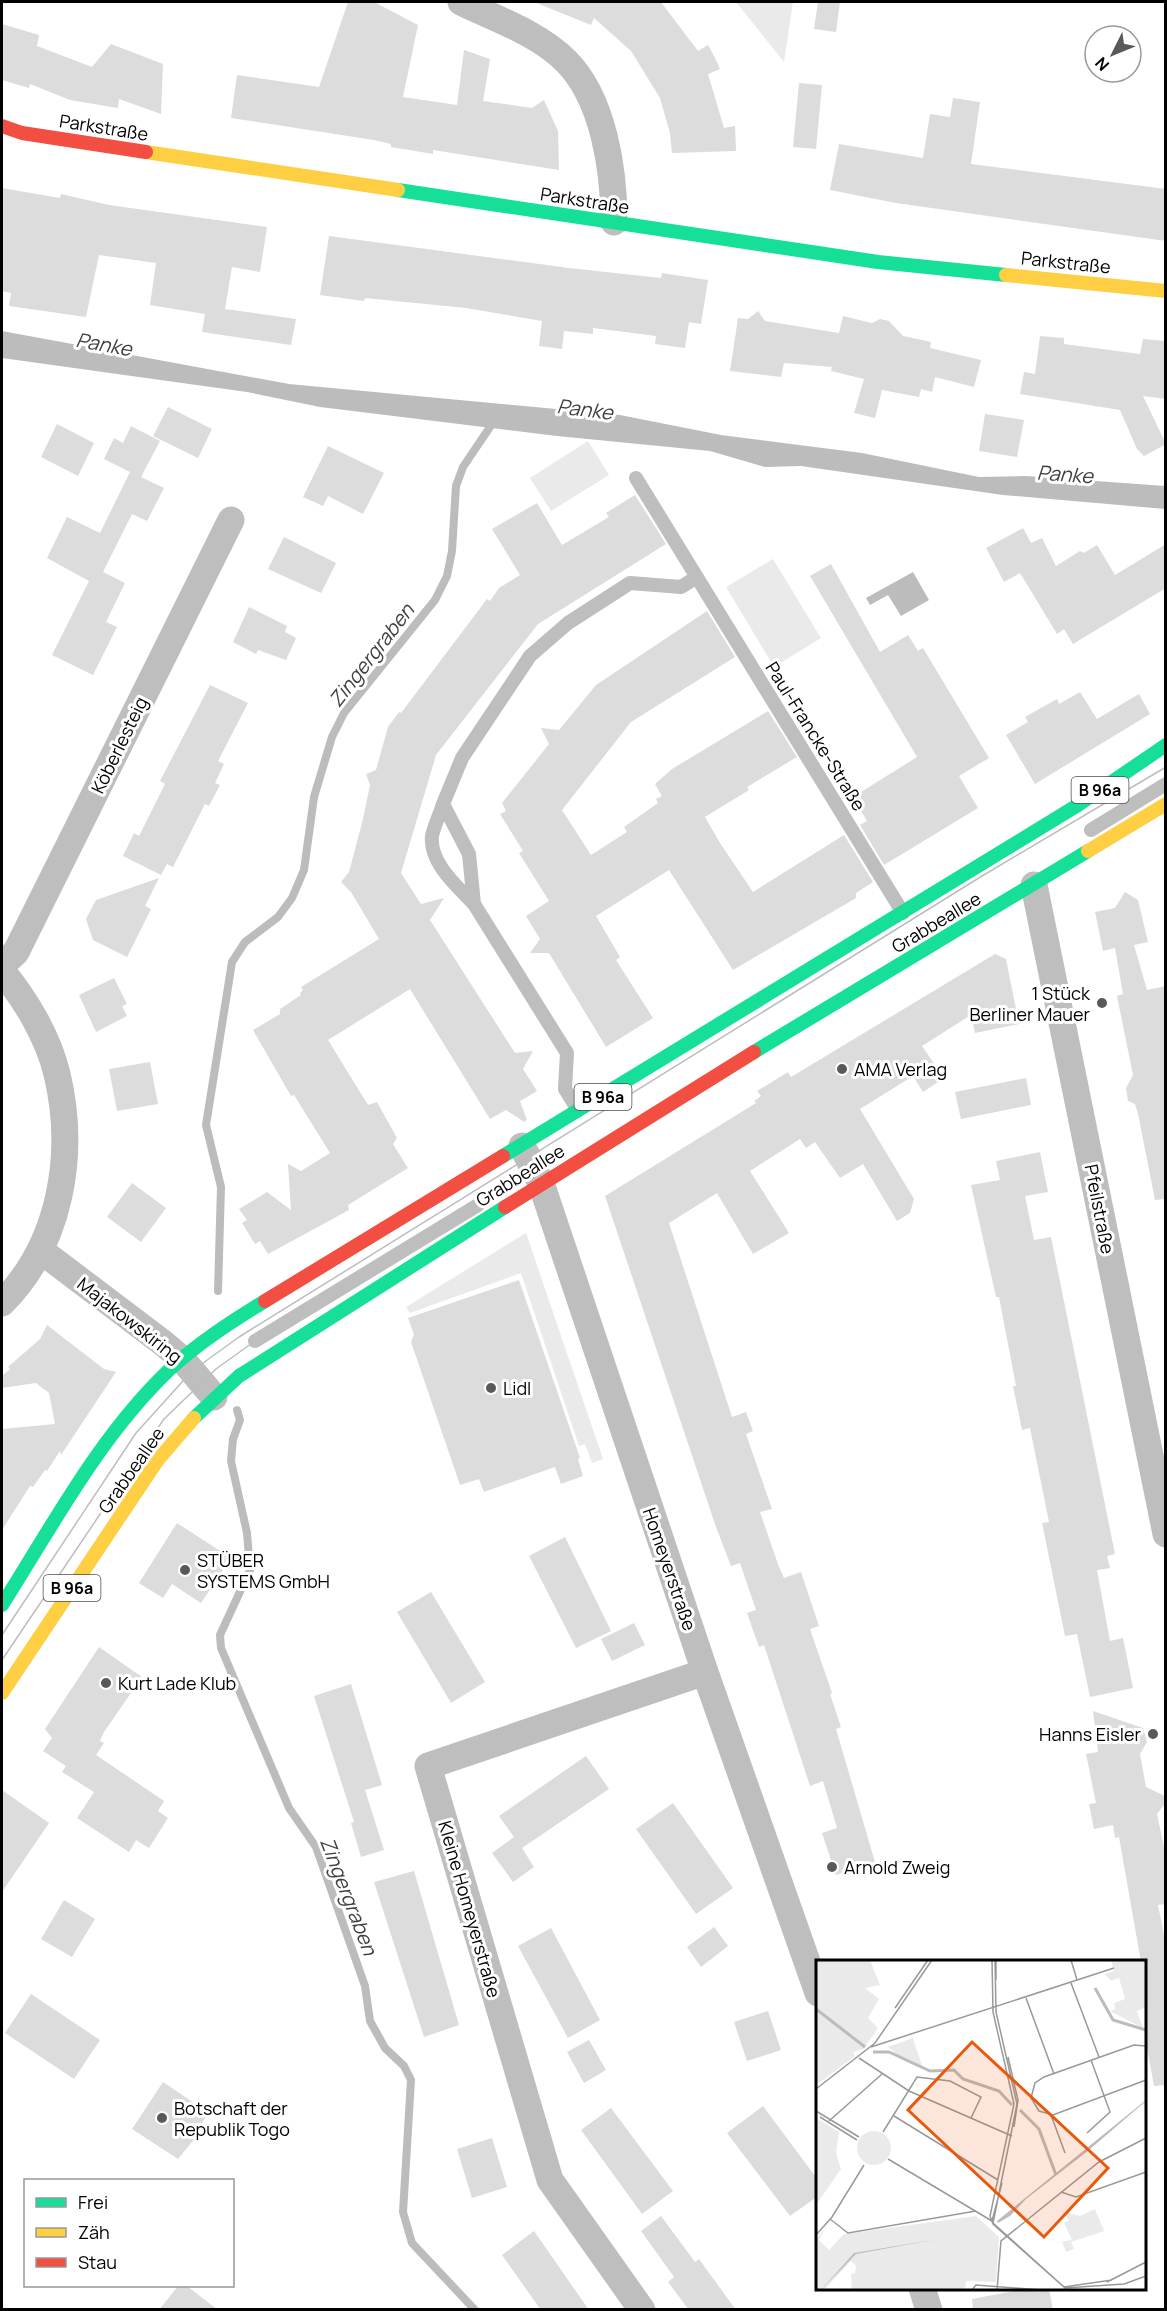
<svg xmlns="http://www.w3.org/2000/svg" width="1167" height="2311" font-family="Manrope,sans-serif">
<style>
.green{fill:#eaeaea}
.water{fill:#bcbcbc}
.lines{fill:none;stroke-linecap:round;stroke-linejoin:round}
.stream{stroke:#bcbcbc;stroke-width:8}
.building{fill:#dcdcdc}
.lane{stroke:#bebebe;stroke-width:14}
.street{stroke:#bebebe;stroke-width:27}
.fast{stroke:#16e098;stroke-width:14}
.slow{stroke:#ffcf43;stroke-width:14}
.jam{stroke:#f24e42;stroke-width:14}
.tram{stroke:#bdbdbd;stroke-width:1.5}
.poi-dot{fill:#595959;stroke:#fff;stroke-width:2}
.labels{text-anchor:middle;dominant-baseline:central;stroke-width:6;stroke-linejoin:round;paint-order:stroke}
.shield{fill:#fff;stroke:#4c4c4c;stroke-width:1.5}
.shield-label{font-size:16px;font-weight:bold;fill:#000}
.street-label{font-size:18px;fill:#000;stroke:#fff}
.poi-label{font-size:18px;fill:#000;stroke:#fff;text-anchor:start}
.water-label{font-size:20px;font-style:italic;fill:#404040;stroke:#fff}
.inset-river{fill:none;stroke:#bcbcbc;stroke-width:3}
.inset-road{fill:none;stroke:#999;stroke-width:1.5}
.view{fill:#e8590c;fill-opacity:0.15;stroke:#e8590c;stroke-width:3}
.inset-edge{fill:none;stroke:#000;stroke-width:3}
</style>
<rect width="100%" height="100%" fill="#fff"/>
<path class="green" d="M736,2H793L784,62Z
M588,441L609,475L551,511L530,478Z
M773,559L821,638L774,667L726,587Z
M526,1233L603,1459L592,1463L585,1444L579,1446L521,1273L410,1313L406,1307Z"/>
<path class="water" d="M2,331L289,384L620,415L721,435L862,453L979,477L1026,476L1165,486V509L1003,495L801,466L765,467L710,451L557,436L320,407L247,392L2,358Z
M913,572L929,600L901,616L888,595L870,605L866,598Z"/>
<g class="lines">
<path class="stream" d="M218,1291L221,1187L206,1125L232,962L245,942L278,917L292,898L304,870L314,797L332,737L344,713L435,600L447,576L452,551L456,486L463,467L494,421
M237,1410L240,1420L233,1439L231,1461L247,1533L250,1570L220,1635L221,1648L289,1808L316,1847L365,1986L370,2021L385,2048L404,2066L411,2080L403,2212L412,2243L475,2310"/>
</g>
<path class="building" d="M348,2H374L418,25L403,97L457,105L464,50L490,59L483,101L532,108L544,100L558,131L559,170L433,150V154L391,147V144L374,140L231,118L237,75L319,87Z
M534,2H661L698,51L708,45L715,58L720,69L708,74L724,128L735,126L736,151L672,153L670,133L660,98L631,51L594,18L591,25Z
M818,2H840L836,32L814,29Z
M2,24L39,35L37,46L92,67L111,44L163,64L161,114L119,99L118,108L70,100L30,84L29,88L2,80Z
M799,83L822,85L816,149L793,147Z
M953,98L980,102L971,164L1166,189V241L896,203L830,190L839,144L923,158L930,114L950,117Z
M2,188L60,198L61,194L109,205L267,227L260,272L232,267L225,309L296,319L291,345L202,332L205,314L150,305L156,263L99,255L86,317L9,306L11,293L2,291Z
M329,236L569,268L661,278L662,273L708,280L701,324L689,322L685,348L655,344L656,336L593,328V334L564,331L562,349L539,346L542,321L466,308L365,298L364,301L320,295Z
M758,311L765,321L839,333L843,316L872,323L880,319L889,321L903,336L931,342L930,348L981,360L974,387L935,377L932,392L921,389L919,397L882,390L875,418L854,413L864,379L831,371L832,367L784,363L781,377L730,371L738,318L748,319Z
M1040,336L1064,338V344L1140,354L1143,339L1166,341V399L1143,396L1166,444L1144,456L1137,449L1120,410L1020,394L1024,372L1035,374Z
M168,407L212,429L198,458L153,436Z
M985,414L1024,420L1017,457L979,451Z
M57,424L94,443L78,476L41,457Z
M131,426L160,441L141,477L164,488L147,521L132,514L103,572L125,583L106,622L117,627L93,675L52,655L89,581L47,558L67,517L100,533L130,472L104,459L114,438L123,443Z
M328,446L384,473L363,514L328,496L323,506L303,497Z
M635,495L666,544L538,624L436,755L401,873L421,904L444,898L430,920L515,1053L533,1051L523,1069L537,1091L520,1101L527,1120L524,1122L506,1110L490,1119L410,989L328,1040L368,1105L377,1102L397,1138L393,1144L408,1168L348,1205L349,1210L268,1254L260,1241L255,1244L242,1223L247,1220L239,1209L267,1192L291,1210L288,1164L301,1171L330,1153L294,1095L291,1096L253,1030L280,1014V1009L301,995L300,993L303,990L301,987L379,939L351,892L341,882L349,872L363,819L370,785L366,774L376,770L388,727L399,712L401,713L487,599L490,601L499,588L520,575L492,529L537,503L562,545L609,517L606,513Z
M1023,528L1031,543L1042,538L1056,566L1080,551L1084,553L1097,545L1115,575L1166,544V588L1073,644L1064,629L1057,634L1020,573L1004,582L986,548Z
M284,537L336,563L321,593L268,569Z
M831,564L880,652L908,635L918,651L923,648L989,758L959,776L978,808L884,865L860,825L867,821L853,797L917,757L810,576Z
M249,607L287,626L285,632L296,638L286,660L258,650L256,654L233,642Z
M707,611L735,657L631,722L562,810L591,855L627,832L624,827L658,803L656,799L662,796L655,784L672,769L768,711L797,757L747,787L749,790L705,817L720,843L753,892L844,835L873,882L856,893V898L733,970L669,870L596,916L620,957L616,960L653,1018L606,1047L549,953H530L540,939L526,916L549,901L519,853L523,851L500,814L506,811L502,803L549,744L541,728L559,730L596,685Z
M210,685L248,703L218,761L224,764L215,783L220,785L209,806L205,804L173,867L167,864L161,875L123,856L134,833L139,836L165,784L160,781Z
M1080,692L1097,719L1139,694L1150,714L1035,784L1006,735L1028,722L1025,717L1057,699L1059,704Z
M159,878L145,906L151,909L127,957L93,940L86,919L96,900Z
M1125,892L1138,900L1148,942L1134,945L1147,990L1166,986V1199L1155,1200L1138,1114L1135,1104L1128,1101L1126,1088L1133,1075L1117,996L1123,994L1115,948L1103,951L1095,912L1115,908Z
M995,954L1006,959L1019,1024L975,1033L971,1015L922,1046L944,1078L923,1092L913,1076L860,1109L914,1199L910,1213L897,1221L863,1164L840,1178L815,1142L806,1148L800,1139L750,1171L789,1233L753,1254L717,1193L669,1223L732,1417L746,1412L753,1431L746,1434L772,1509L760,1512L779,1567L784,1578L801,1572L819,1626L810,1629L832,1693L830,1694L841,1727L836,1729L875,1862L836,1875L822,1833L837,1828L823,1781L810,1786L764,1645L759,1647L747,1613L756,1610L740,1563L731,1566L716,1527L605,1196L756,1103L754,1101L761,1096L757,1091L788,1072L791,1077Z
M114,978L127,1004L122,1006L127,1016L96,1032L79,995Z
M150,1062L158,1104L117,1111L109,1069Z
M1026,1078L1031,1105L961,1119L955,1092Z
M1040,1152L1048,1192L1025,1196L1034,1240L1051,1237L1115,1554L1107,1556L1110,1568L1097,1570L1110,1641L1123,1638L1133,1688L1090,1697L1077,1634L1065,1636L1042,1523L1049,1522L1030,1428L1022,1430L1013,1386H1016L999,1297H996L971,1185L1000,1180L996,1161Z
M132,1183L166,1208L141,1242L107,1217Z
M519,1280L580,1458L578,1459L583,1476L561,1484L555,1467L484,1492L479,1479L460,1485L411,1342L414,1335L408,1318Z
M47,1325L104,1369L116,1372L61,1455L60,1451L47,1471L45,1470L33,1487L30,1486L2,1530V1429L55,1424L49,1393L36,1383L2,1388V1376L10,1369L8,1367L40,1339Z
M177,1523L231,1558L201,1603L172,1584L163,1598L139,1583Z
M565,1537L611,1631L576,1648L529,1556Z
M431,1592L485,1682L451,1703L397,1612Z
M634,1623L645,1645L612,1661L601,1639Z
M99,1647L142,1677L104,1732L100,1741L104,1743L96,1755L164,1801L158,1811L168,1818L149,1848L136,1840L129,1852L77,1818L94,1792L62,1772L66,1766L43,1751L52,1738L45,1729Z
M351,1684L382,1785L365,1790L384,1850L361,1857L351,1823L354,1822L314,1696Z
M1093,1711L1143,1728L1147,1742L1140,1754L1146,1787L1165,1796L1164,1805L1157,1814L1166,1856V1904L1158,1905L1166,1945V2085L1154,2086L1144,2032V1962H1141L1119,1837L1115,1838L1113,1825L1094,1829L1089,1804L1096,1803L1086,1754L1098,1752Z
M586,1756L609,1789L522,1848L534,1867L513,1882L492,1853L514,1837L499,1816Z
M2,1790L49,1823L2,1892Z
M673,1803L733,1888L696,1914L636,1829Z
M414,1871L459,2025L424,2037L374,1882Z
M64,1900L95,1919L72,1957L41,1939Z
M714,1927L728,1946L701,1967L687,1947Z
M551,1928L600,2020L568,2038L518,1946Z
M31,1994L100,2040L74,2079L5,2033Z
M768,2011L781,2050L747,2061L734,2022Z
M589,2040L606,2070L584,2083L567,2052Z
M163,2082L209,2113L197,2130L200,2132L178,2159L132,2129Z
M763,2106L818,2180V2196L790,2216L727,2133Z
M611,2108L673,2191L642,2214L581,2130Z
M492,2138L507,2187L472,2198L457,2149Z
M661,2216L695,2262L699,2259L736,2310H689L668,2282L674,2277L641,2231Z
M534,2231L589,2310H541L502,2255Z
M178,2286H187L218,2310H159Z
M1025,2289H1049L1053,2310H973L972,2299Z"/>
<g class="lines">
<path class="lane" d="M636,478L903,913
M443,804C440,814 434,826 432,836C429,863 458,887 474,904
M1091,830L1166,784
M578,1110L565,1089L567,1053L474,904L469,854L443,804L462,758L530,656L568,623L630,583L681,587L697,577
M255,1341L478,1205"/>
<path class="street" d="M461,2C496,19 538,33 566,61C604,99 614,171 614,222
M1034,885L1166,1534
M2,965L16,952L231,520
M2,971C26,1000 48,1037 57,1074C76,1154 61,1244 2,1303
M522,1146L541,1183L705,1672L818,1993
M40,1250L163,1343L182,1359L214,1397
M922,2288L929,2310
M642,2310L550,2180L428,1766L705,1672"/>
<path class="fast" d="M398,190L878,262L1006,275
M754,1052L1088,851
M503,1156L1078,805L1166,745
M194,1418L239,1376L505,1207
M2,1605C53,1525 99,1437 169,1370C198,1343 231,1322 265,1301"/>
<path class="slow" d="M146,152L398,190
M1006,275L1166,291
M1088,851L1166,804
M2,1693L157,1461L194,1418"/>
<path class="jam" d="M2,126L22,133L146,152
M505,1207L754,1052
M265,1301L503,1156"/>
<path class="tram" d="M2,1635L136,1433L192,1371L239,1337L982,876L1166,767
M2,1660L164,1419L216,1369L255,1341"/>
</g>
<g class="poi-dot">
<circle cx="1102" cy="1003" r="6"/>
<circle cx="842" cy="1069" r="6"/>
<circle cx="491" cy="1388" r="6"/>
<circle cx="185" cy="1570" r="6"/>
<circle cx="106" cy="1683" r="6"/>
<circle cx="1153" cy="1734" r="6"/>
<circle cx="832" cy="1867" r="6"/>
<circle cx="162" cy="2118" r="6"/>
</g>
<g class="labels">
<g class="shield">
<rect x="1071.5" y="777" width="57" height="26" rx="4.5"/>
<rect x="574.5" y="1084" width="57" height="26" rx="4.5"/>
<rect x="43.5" y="1575" width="57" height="26" rx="4.5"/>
</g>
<g class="shield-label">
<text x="1100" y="790">B 96a</text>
<text x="603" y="1097">B 96a</text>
<text x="72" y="1588">B 96a</text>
</g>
<g class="street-label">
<text transform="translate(104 127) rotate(9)">Parkstraße</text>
<text transform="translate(585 200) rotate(9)">Parkstraße</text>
<text transform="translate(1066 262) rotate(6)">Parkstraße</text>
<text transform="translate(816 736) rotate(58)">Paul-Francke-Straße</text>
<text transform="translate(119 745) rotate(-64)">Köberlesteig</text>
<text transform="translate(936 922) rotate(-31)">Grabbeallee</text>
<text transform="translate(520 1175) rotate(-32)">Grabbeallee</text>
<text transform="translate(1100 1209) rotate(79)">Pfeilstraße</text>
<text transform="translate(130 1320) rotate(38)">Majakowskiring</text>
<text transform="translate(131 1470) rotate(-55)">Grabbeallee</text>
<text transform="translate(670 1569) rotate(71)">Homeyerstraße</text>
<text transform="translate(470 1909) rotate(74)">Kleine Homeyerstraße</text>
</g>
<g class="poi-label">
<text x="1090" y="993" text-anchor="end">1 Stück<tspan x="1090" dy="21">Berliner Mauer</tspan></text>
<text x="854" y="1069">AMA Verlag</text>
<text x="503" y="1388">Lidl</text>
<text x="197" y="1560">STÜBER<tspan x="197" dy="21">SYSTEMS GmbH</tspan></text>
<text x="118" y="1683">Kurt Lade Klub</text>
<text x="1141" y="1734" text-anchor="end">Hanns Eisler</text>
<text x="844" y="1867">Arnold Zweig</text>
<text x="174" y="2108">Botschaft der<tspan x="174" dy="21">Republik Togo</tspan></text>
</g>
<g class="water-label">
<text transform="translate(104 344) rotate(10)">Panke</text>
<text transform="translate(585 409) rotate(7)">Panke</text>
<text transform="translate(1065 474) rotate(4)">Panke</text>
<text transform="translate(371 655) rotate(-52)">Zingergraben</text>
<text transform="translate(349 1896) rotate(69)">Zingergraben</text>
</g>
</g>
<g transform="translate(816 1960)">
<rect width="330" height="330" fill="#fff"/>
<path d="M0,0H54L64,25L49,28L63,39L52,58L62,68L48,89L37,92L39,96L0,125ZM295,0H330V47L321,51L327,68L294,51L299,49L298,43L309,39L303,18L295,21L289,14L298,11ZM97,78L98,82L107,108L89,101L72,87ZM0,158L23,172L20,193L25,209L0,245ZM41 188a17 17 0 1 1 34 0a17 17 0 1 1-34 0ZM279,249L288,271L255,282L258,289L250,292L246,282L236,283L256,280L248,263L253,260L245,251L264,256ZM160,256L183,277L180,322L150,321L149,330H36L35,314L39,313L40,306L35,301L8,330H0V279L8,270L3,280L13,290L28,274Z" fill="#eaeaea"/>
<path d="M330,140V141L273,190L210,239L194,256L182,263L181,261ZM122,279L40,294L5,330L38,293Z" fill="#bcbcbc"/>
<path class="inset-river" d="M279,28L297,60L330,70M0,49L49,87M57,92H73L114,111L138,110L147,119L183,131L196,145M204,150L223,169L240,215"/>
<path class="inset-road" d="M176,0L177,52L198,144L174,256L177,264L249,328L308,324L330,316M179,0L180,52L201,144L177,263L248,327L296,320M180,0V20M255,0L261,20M255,23L283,97M210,38L238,114M79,48L112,0M330,86L318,85L228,117L219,123L215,138L223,151L237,155L330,120M55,87L298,8M192,97L202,140L198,167M43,98L93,131L196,176M0,129L59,83L116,0M0,151L43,177M235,155L249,193M78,156L182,220M4,157L41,180M13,161L66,114M67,172L101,117L134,121L165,137L155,158M271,173L294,152L275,100M72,199L176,261M245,232L260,237L330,212M14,259L32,273L160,251M176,261L186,223M0,275L16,257L48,205M291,322L330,302M156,330L160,325L225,330M181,330L185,281L283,202L330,178"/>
<path class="view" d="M156,82L292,208L228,277L92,150Z"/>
<rect width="330" height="330" class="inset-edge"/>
</g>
<rect width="1167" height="2311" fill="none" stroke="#000000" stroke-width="6"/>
<rect x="24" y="2179" width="210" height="108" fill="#ffffff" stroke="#999999" stroke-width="1.5"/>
<rect x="36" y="2198" width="30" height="9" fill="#16e098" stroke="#999999" stroke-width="1.5"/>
<text x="78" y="2209" font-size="18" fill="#000000">Frei</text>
<rect x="36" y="2228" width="30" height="9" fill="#ffcf43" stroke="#999999" stroke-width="1.5"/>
<text x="78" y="2239" font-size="18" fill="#000000">Zäh</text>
<rect x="36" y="2258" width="30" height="9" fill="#f24e42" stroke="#999999" stroke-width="1.5"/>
<text x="78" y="2269" font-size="18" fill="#000000">Stau</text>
<g transform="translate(1113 54) rotate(227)"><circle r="28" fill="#ffffff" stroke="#999999" stroke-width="1.5"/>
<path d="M0-4.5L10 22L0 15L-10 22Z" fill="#595959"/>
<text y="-9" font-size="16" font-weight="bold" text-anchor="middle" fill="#000000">N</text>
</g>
</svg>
